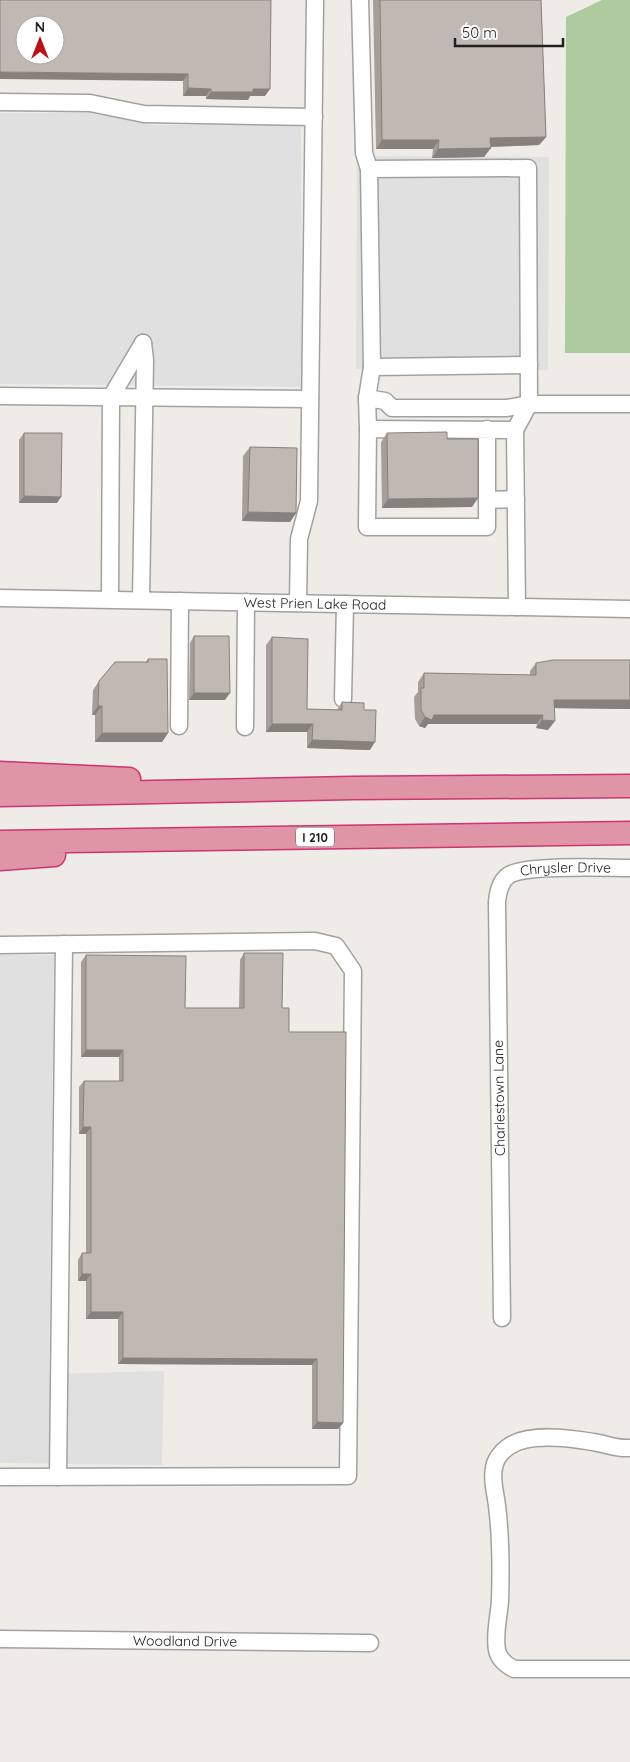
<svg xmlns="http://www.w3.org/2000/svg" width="630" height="1762" font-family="Quicksand,sans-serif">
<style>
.forest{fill:#aecb9f}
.parking{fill:#e0e0e0}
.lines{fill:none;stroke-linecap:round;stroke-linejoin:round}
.minor-casing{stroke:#a1a1a1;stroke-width:19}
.highway-casing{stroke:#cd3470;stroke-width:25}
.minor{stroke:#fff;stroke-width:16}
.highway{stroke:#e095a7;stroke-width:22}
.wall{fill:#a59e9a}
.shaded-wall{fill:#86817d}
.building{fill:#c0b8b3;stroke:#86817d;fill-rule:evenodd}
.labels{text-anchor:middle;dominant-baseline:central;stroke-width:4.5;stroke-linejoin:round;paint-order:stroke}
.shield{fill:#fff;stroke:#636363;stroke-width:1}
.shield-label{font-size:12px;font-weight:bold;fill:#202020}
.street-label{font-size:14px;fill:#202020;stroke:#fff}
</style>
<rect width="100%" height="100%" fill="#efece7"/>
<path class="forest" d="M602,0H630V353H565L566,17Z"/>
<path class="parking" d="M0,113H90L153,125H301L302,387L0,384Z
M357,156L549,157L548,370L356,369Z
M0,955H54L49,1374L164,1371L162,1465L0,1463Z"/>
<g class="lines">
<g class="minor-casing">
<g id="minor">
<path d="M360,0L364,153L369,169"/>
<path d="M0,102L90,103L144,114L314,117"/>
<path d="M372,367L529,365"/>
<path d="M0,396L310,399"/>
<path d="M367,398L368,429"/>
<path d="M487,429V527H367L368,429L515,430L517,607"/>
<path d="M515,430L529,404L528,168L369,169L372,367L367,398L385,401L392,408H507L529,404H630"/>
<path d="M487,500L516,499"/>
<path id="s1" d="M0,598L630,609"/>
<path d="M110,599L111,397L143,343"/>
<path d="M141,600L145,360L143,343"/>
<path d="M298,603L299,539L309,501L315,0"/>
<path d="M343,699L345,604"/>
<path d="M179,726L180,601"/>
<path d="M245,727L246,602"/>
<path d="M0,945L315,941L336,946L353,971L348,1476L0,1477"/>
<path id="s2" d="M502,1318L497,902C498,892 500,881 509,875C527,864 606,868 630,868"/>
<path d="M630,1448C615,1449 607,1444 593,1442C570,1438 528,1432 508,1447C501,1452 495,1460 494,1468C491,1479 496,1495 497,1506C501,1537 501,1570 500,1601C499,1616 494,1635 497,1650C499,1660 506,1665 514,1669H630"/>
<path d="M58,1477L64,944"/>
<path id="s3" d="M0,1639L370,1643"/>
</g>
</g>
<g class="highway-casing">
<path id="highway" d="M0,773L129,779
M0,795L352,788L630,786
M0,842L630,833
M0,859L54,855"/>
</g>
<use href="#minor" class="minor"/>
<use href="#highway" class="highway"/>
</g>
<path class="wall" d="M0,0L265,96H250L248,100L206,99V96H183V81Z
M373,0H541L546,137L539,145L491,147L484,157L432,158L433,149H376Z
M24,433L57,503H19V440Z
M387,433L447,439L472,507L382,508L381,442Z
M250,447L296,513L290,522L242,521L243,456Z
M194,636L225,700H189L190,643Z
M272,637L307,709L337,710L342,702L364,710L370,750L307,748V732H266V645Z
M148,659L168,733L162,742H95V715H92L93,690L99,681L146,662Z
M630,660V709L554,708L548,730L536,728L537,724H428L425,728L419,726L415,719L414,697L418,692V682L424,673L530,675V671L536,663Z
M244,953L282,1008L289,1032L343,1423L338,1429H312V1365L118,1364V1319H86V1281H78V1260L82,1253H86V1134H79V1087L84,1081H119V1057H81V962L86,955L185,1008H239L240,960Z"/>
<path class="shaded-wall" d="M0,72L188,74L183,81L0,79Z
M188,88L211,89L206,96H183Z
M253,89H270L265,96H250L248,100L206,99L211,92Z
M546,137L539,145L484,147L490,138Z
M382,140H439L433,149H376Z
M491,148L484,157L432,158L438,149Z
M24,496L61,497L57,503H19Z
M478,498L472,507L382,508L388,499Z
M248,512L296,513L290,522L242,521Z
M194,693H230L225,700H189Z
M554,700H630V709L547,708Z
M98,706H102L95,715H92Z
M434,715H543L537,724H428L425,728L419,726L425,717Z
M542,720L555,721L548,730L536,728Z
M272,724H313L307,732H266Z
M102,733H168L162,742H95Z
M312,740L375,742L370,750L307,748Z
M86,1050H123L119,1057H81Z
M83,1127H91L86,1134H79Z
M82,1274H91L86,1281H78Z
M91,1312H123L118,1319H86Z
M123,1358L317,1359L312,1365L118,1364Z
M317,1422L343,1423L338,1429H312Z"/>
<path class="building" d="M0,0H271L270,89H253V92H211V89L188,88V74L0,72ZM25,25H55V55H25Z
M380,0H541L546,137L490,138L491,148L438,149L439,140H382Z
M447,432V439H478V498L388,499L387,433Z
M24,433H62L61,497L24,496Z
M250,447L297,448L296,513L248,512Z
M194,636H229L230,693H194Z
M272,637L308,639L307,709L342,710V702L364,703V710H376L375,742L312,740L313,724H272Z
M148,659H167L168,733H102V706H98L99,681L115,662H148Z
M553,660H630V700H554L555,721L542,720L543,715H434L432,720L425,717L421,710V688H424V673L536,675V663Z
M244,953H283L282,1008H289V1032H346L343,1423L317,1422V1359L123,1358V1312H91V1274H82V1253H91V1127H83L84,1081H123V1050H86V955L186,956L185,1008H244Z"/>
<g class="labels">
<rect class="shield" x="296" y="827.5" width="38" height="19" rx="4"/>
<g class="shield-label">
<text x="315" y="837">I 210</text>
</g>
<g class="street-label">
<text stroke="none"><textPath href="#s1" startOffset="315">West Prien Lake Road</textPath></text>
<text stroke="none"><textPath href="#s2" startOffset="504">Chrysler Drive</textPath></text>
<text transform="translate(499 1098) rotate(-91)">Charlestown Lane</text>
<text stroke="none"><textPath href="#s3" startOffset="185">Woodland Drive</textPath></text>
</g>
</g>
<g transform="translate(40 40)"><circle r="24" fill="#ffffff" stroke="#a6a6a6"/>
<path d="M0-4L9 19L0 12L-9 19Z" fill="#bf1019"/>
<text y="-8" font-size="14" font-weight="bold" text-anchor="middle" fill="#202020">N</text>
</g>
<path d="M455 38v8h108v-8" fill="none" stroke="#202020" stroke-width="2.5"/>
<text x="462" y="38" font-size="15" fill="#202020" stroke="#ffffff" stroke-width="4" paint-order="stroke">50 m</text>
</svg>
